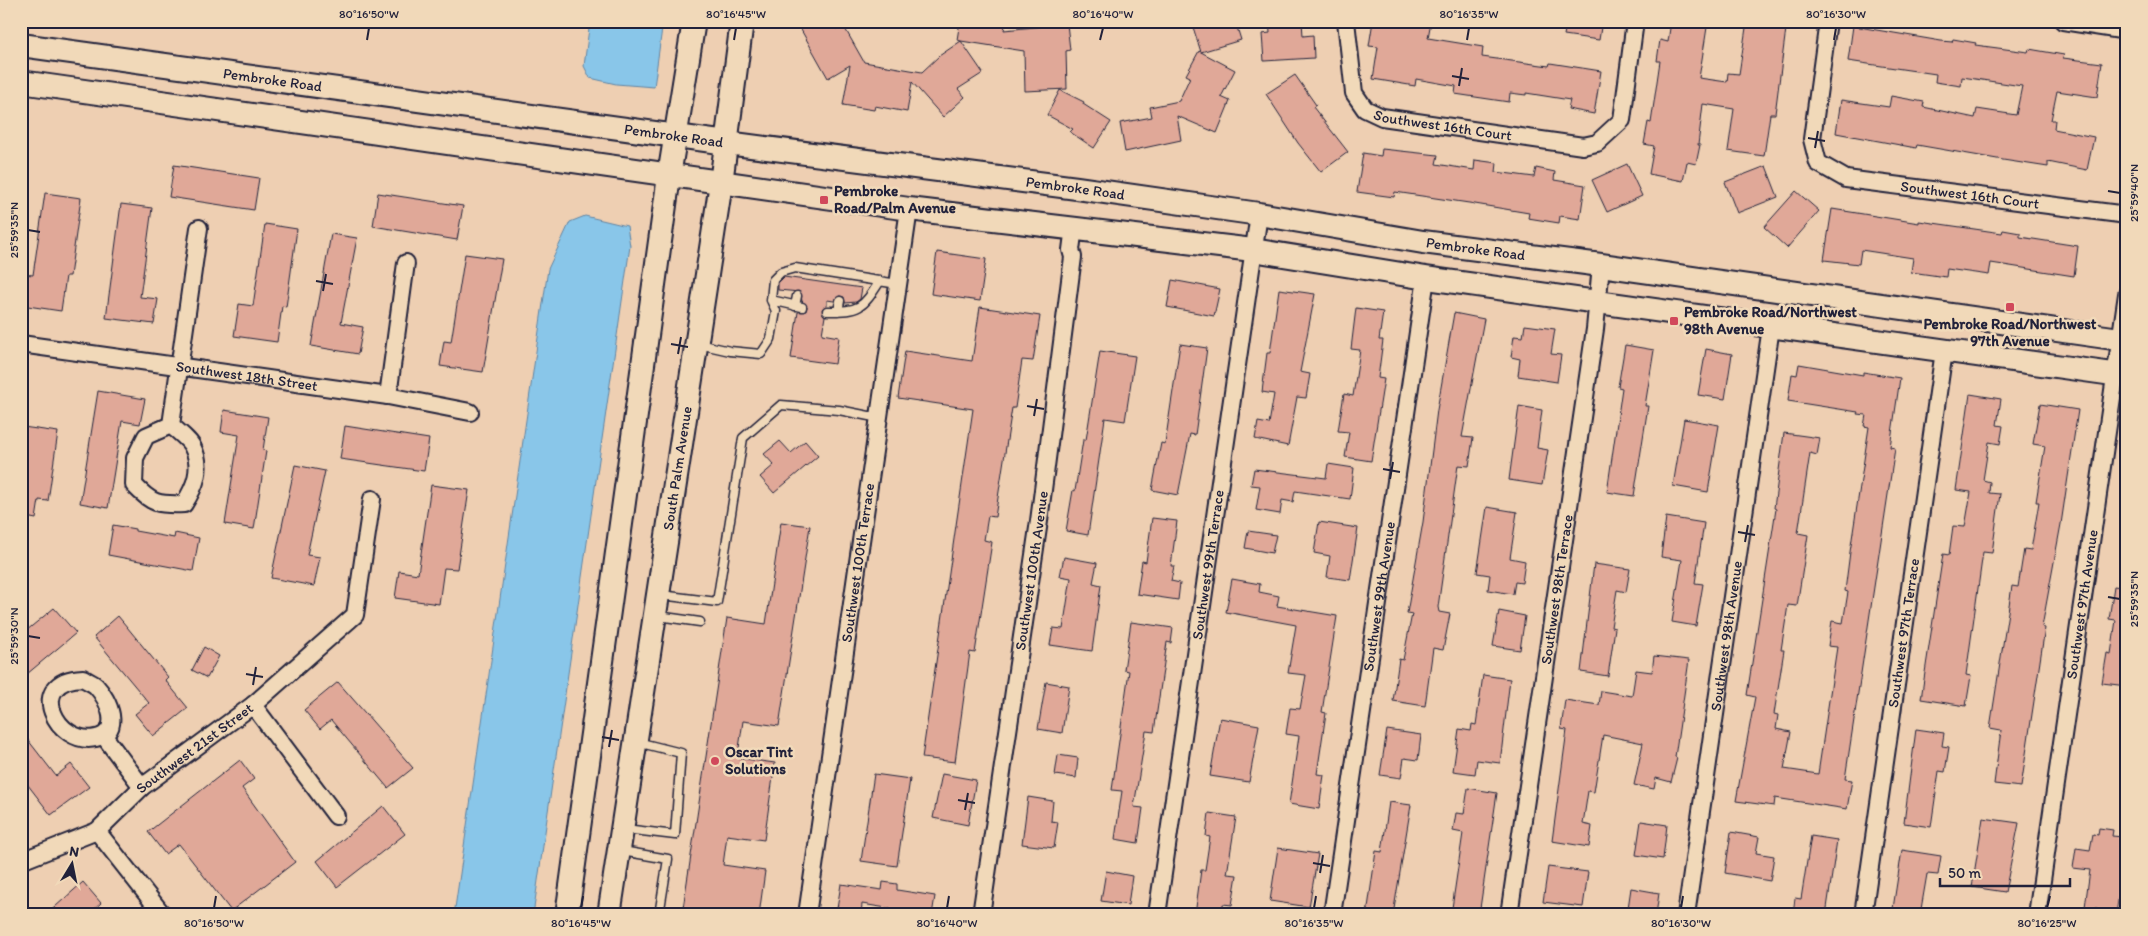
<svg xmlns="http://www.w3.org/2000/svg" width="2148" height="936" font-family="Itim,sans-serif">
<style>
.water{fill:#89c6e9;stroke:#6084a3}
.building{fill:#e0a898;stroke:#22223b}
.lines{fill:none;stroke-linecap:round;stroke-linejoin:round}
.service-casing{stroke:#22223b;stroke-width:11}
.minor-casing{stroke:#22223b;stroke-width:20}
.secondary-casing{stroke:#22223b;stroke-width:26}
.service{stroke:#f1d9b9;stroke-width:8}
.minor{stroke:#f1d9b9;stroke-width:16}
.secondary{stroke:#f1d9b9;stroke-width:22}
.ticks{fill:none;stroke:#22223b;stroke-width:2}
.poi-dot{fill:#d1495b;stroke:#f1d9b9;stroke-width:2}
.labels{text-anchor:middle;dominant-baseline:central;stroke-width:5;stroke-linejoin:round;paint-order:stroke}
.street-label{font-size:15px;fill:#22223b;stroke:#f1d9b9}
.poi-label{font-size:15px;font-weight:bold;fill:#22223b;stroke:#f1d9b9;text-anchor:start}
.neatline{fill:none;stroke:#22223b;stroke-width:2}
.ticks-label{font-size:12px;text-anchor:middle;fill:#22223b}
</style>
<rect width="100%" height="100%" fill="#eecfb2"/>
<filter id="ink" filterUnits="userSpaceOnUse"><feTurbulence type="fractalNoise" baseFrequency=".02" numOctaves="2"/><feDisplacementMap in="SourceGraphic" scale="10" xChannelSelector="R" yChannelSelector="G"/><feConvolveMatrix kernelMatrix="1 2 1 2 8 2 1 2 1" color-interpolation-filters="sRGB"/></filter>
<g filter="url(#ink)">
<path class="water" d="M590,21H663L654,87L616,84L590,78L584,66Z
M585,216L627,226L630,246L533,915H454L548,269L570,222Z"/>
<path class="building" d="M813,21H831L836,29L843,25L864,62L922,72L939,56L961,41L957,40L960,21H1006L1004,30L1067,24L1070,50L1066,51L1067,89L1025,91L1024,51L961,41L983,73L958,89L965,97L943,117L912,82L907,112L875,106L874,110L843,105L850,65L828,78L800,28Z
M1191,21H1235L1241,40L1201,52Z
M1269,21H1302L1303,36L1313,35L1314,58L1264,61L1262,34L1270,33Z
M1373,21H1431L1428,38L1483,47L1482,57L1549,66L1550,63L1601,71L1594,114L1568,109L1570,100L1526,93V95L1510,93L1509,102L1455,94L1456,86L1416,79L1415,86L1373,79L1378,47L1369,46Z
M1567,21H1602L1599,40L1564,35Z
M1671,21H1708L1699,78L1727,82L1728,73L1739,74L1747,21H1787L1775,114H1770L1764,156L1728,151L1734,109L1703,104L1698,145H1700L1696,164L1687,162L1683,181L1649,174L1654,146L1644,144L1648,122L1651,123L1660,61H1657L1660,40L1668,42Z
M1853,26L1941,41L1952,42L1953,39L1976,43L1975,45L2028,52L2029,49L2064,55L2063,58L2102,63L2097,97L2057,91L2051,120H2055L2054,129L2094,137L2087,170L2048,162V167L2003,160L1917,145L1916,148L1836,133L1841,100L1889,107L1891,96L1924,102L1923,107L1975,118L1977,109L2016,115L2022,86L1962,77L1961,86L1935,82L1936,74L1848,61Z
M1199,51L1235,70L1221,97L1230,101L1217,133L1177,116L1181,140L1125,152L1120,123L1152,117L1150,107L1179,101L1190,77L1186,75Z
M1295,75L1316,105L1313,107L1348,152L1321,172L1298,143L1266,94Z
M1060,90L1084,102L1083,104L1111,122L1094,148L1070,132L1073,129L1047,115Z
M1382,149L1438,155L1436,164L1474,170L1475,160L1497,163L1496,172L1534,177L1536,168L1555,172L1554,180L1585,185L1580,219L1560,216L1559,223L1528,218L1529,213L1469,203L1395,192L1394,197L1357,192L1363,153L1381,156Z
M1627,164L1642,196L1607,212L1592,180Z
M174,165L259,178L254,210L169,197Z
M1766,166L1778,197L1737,213L1725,182Z
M1796,191L1819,211L1787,248L1764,227Z
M45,193L81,198L70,276H66L61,311L21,305L23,274L33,275Z
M378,193L463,206L457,240L373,226Z
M121,204L152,208L140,297L158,299L154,324L106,318Z
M1832,209L1919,223V221L2002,233L2003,230L2020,233V237L2078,246L2074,276L1991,263L1989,275L1947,269L1946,277L1911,272L1913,258L1861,250L1859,264L1824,260Z
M265,224L297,229L286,307L282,306L277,342L234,336L239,304L253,306Z
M331,234L357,238L341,323L363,327L358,354L311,346Z
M937,252L986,259L980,301L931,294Z
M465,254L502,259L483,372L440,366L444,341L451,342Z
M784,277L862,288L860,299L856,302L845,303L844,297L839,296L834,301L827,300V305L822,309L825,316L822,334L839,337L835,364L791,358L798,312L806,311L807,306L802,301L800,292L778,290V283Z
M1172,280L1220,289L1214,316L1167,307Z
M1279,289L1315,294L1300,372L1310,374L1306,398L1297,397L1288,446L1255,439L1258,422L1269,424L1274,394L1262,392L1267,353H1270Z
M980,307L1040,316L1033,361L1022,360L1015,408H1012L995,517L988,516L984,540L992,542L975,653L970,652L955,762L922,758L973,409L898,398L905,351L972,361Z
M1356,308L1383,312L1379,340H1383L1378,378L1384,379L1371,461L1345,457L1349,432L1338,431L1344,394L1353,396L1360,350L1351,349Z
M1454,313L1484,319L1462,437L1473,438L1469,466L1458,465L1438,607L1439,612L1450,614L1443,650L1433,648L1425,706L1393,701L1399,659L1403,660L1412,614L1407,613L1423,522L1437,410Z
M1525,325L1555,329L1551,354L1561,355L1557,382L1518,376L1520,359L1511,357L1514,336L1523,337Z
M1180,344L1207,348L1195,435L1190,434L1178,495L1152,490L1161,443L1165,444Z
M1625,345L1654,350L1645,406H1648L1634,496L1607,492L1622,388L1618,387Z
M1706,349L1732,354L1725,399L1698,395Z
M1100,351L1135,356L1125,421L1105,418L1088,535L1066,531L1073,490L1075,491L1083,440H1086Z
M1799,364L1863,375V372L1900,378L1890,447L1895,448L1845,779L1852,780L1847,809L1775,798L1774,806L1736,801L1755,697L1747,695L1776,509L1774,508L1784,433L1820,438L1817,455L1810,453L1798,533L1808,535L1797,606L1788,605L1781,650H1784L1774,714L1778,715L1776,729L1791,732L1784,769L1818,774L1837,647L1828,646L1832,621L1843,623L1848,592L1845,591L1850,552L1869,427L1864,426L1866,415L1857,414L1858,412L1788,401L1792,374L1797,375Z
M98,391L145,399L140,424L122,421L108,508L80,503Z
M1970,394L2001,399L1997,425L2003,426L2000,444L1989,442L1983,480L1990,482L1989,493L2000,494L1992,553L1983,552L1966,675L1971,676L1966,706L1921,699L1943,554L1949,555L1953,526L1965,527L1971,492L1956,490Z
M2040,404L2078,410L2061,524L2042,627L2045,628L2021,787L1994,784L2001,730L1990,728L2012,586L2018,587L2024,549L2031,550L2039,502H2036L2045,446L2033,444Z
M1519,406L1542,410L1537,448L1548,450L1542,485L1509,480Z
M224,410L268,417L263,450L266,451L254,529L225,524L239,435L221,432Z
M1684,419L1719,425L1708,492L1673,486Z
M345,426L429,439L424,471L340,459Z
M23,427L58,432L48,501L39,500L36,519L21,516Z
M780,441L791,453L805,441L818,456L774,493L760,477L774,465L764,454Z
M1328,464L1354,468L1350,499L1295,491L1293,502L1282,500L1280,514L1256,510L1260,486L1251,485L1254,469L1326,478Z
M295,465L325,471L307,555L320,557L314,586L271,578Z
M431,485L469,490L457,569L444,568L439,604L395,598L399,571L418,574Z
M1487,507L1517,512L1510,558L1525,561L1522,583L1515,582L1513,594L1488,590L1490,575L1477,573Z
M1666,517L1704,523L1695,583L1703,584L1696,626L1672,622L1682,560L1661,557Z
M1152,518L1177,521L1171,566H1174L1171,581L1180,583L1178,600L1137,594L1142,561L1146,562Z
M781,522L810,526L779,726L743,721L739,748L738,758L775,763L764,840L727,835L723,865L765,871L759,915H682L727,618L766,624Z
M1319,522L1358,528L1350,580L1327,577L1330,556L1314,553Z
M113,525L135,529V531L174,538L175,533L199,538L193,571L108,555Z
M1248,531L1276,535L1272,553L1245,548Z
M1064,557L1097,563L1093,583L1101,585L1092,651L1050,645L1053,628L1063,629L1071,578L1060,576Z
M1594,564L1630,569L1626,592L1617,590L1611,627L1615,628L1608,676L1581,672Z
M1232,579L1260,584L1259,592L1279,596L1277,606L1337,616L1322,712L1326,713L1317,774L1324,775L1319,809L1289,804L1299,736L1286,734L1290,708L1300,709L1306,675L1288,673L1296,625L1226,612Z
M2114,586L2127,588V686L2102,683L2107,653L2111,654L2116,620L2109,619Z
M54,608L76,633L21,679V635Z
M1499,611L1525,616L1520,650L1493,646Z
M118,616L168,677L165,680L188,708L153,736L135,714L149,703L94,637Z
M1131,622L1173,628L1171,643L1167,642L1154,732L1146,731L1134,807L1143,808L1138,843L1115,839L1122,791L1112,790L1129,671L1124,670Z
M204,647L219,656L207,678L192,670Z
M1654,656L1689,660L1675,757L1677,758L1671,782L1656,778L1654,789L1634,785L1643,743L1603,735L1594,792L1588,791L1583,824L1592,826L1589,847L1552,841L1567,730L1561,729L1565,700L1599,705L1601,691L1632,696L1636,670L1652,672Z
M1483,675L1510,679L1500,763L1477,760L1475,774L1453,771L1459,729L1471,731L1472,724L1476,725Z
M338,682L413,768L388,788L331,720L320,729L304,710Z
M1046,682L1069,686L1062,733L1038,729Z
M1220,718L1259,725L1249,782L1210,776Z
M1916,729L1944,733L1942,746L1949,747L1945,772L1939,771L1931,827L1904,823Z
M1387,730L1421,735L1418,760L1404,758L1401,778L1380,775Z
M21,731L56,776L71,764L89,787L51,815L21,776Z
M1058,755L1078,758L1076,778L1055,775Z
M240,760L254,779L242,788L295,862L231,911L179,844L165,854L148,832Z
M874,774L910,779L897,866L861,861Z
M942,774L976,780L968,825L933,818Z
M1468,788L1497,793L1479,915H1451L1463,833L1453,831L1456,813L1464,814Z
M1028,797L1053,801L1051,821L1058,822L1054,848L1022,844Z
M1389,802L1411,805L1393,915H1367L1376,851L1382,852Z
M383,806L405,834L337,887L317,861Z
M1209,813L1236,817L1227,874L1237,875L1232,905L1223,904L1222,915H1195L1201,870H1205L1210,837L1206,836Z
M1983,818L2019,823L2005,892L1972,887Z
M1641,821L1667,825L1663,859L1636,855Z
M2099,828L2113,830L2112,836L2123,837L2119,870H2122L2116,915H2097V908L2085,907L2090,870L2073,868L2076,848L2090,850L2093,834L2098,835Z
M1731,832L1759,837L1756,853L1774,856L1770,881L1725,873Z
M1811,836L1837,840L1826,915H1793L1795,898L1801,899Z
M1278,848L1318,854L1309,907L1270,901Z
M1902,850L1941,856L1938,875L1927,874L1920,915H1892Z
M1548,867L1588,872L1583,907L1543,902Z
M1106,871L1132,876L1128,905L1101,901Z
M83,882L101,903L88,915H46Z
M883,882L897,884V890L935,896L932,915H898L899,910L862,904L861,915H836L841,884L882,890Z
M1631,888L1659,893L1656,915H1627Z"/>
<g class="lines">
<g class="service-casing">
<path id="service" d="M771,300L802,307
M795,306L797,296
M827,311C860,311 862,309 880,281
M838,311L840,301
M699,344L730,351L761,354L771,339L776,311L771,300L773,280L781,272L795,268L898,284
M661,595L717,602L743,438L781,405L839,410L879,418
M658,616L700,622
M625,829L675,835L681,753L637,742
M622,851L668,859L659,915"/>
</g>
<g class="minor-casing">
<g id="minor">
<path id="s1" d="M1346,21L1354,93L1365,109L1382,117L1583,146L1597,143L1622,120L1635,21"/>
<path id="s2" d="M1828,21L1812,139L1818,163L1846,179L2127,215"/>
<path d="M2063,21L2127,31"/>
<path id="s3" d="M21,344L388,396L470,412"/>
<path d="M388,396L406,263"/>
<path d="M171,425C178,432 190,440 193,448C203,468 195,487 184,504C158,505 152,504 134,485L135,458L146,436L171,425L199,228"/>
<path d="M83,678C87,681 93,683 96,686C109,700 123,732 96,738C57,747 24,680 83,678Z"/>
<path d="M253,705L336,816"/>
<path d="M104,736L142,787"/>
<path d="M97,831L163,915"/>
<path id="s4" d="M21,861L97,831L142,787L253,705L355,615L372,499"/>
<path id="s5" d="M807,915L909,209"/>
<path id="s6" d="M981,915L1039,521L1073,257L1071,250L1074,227"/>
<path id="s7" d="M1157,915L1259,214"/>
<path id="s8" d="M1332,915L1426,278"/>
<path id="s9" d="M1509,915L1595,329L1601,265"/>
<path id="s10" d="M1686,915L1771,327"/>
<path id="s11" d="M1863,915L1944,351"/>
<path id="s12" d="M2037,915L2127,294"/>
</g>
</g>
<g class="secondary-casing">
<g id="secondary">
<path id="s13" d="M21,45L727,143L1077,188L1259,214L1423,242L1601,265L2127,340"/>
<path d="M21,82L909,209L1253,250L1426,278L2127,376"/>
<path d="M567,915L669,176L694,21"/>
<path id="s14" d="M609,915L721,183L742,21"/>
</g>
</g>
<use href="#service" class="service"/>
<use href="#minor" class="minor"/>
<use href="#secondary" class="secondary"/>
</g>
</g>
<path class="ticks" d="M367,40L369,28M734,40L736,28M1100,40L1103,28M1467,40L1469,28M1834,40L1836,28M1452,76L1469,79M1459,86L1462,68M1808,138L1825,141M1815,148L1818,131M2108,191L2120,193M28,230L40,232M316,281L333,284M323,291L326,274M671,344L688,347M678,354L681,337M1027,406L1044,409M1034,416L1037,399M1383,469L1400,472M1390,479L1393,462M1738,532L1755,535M1745,542L1748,525M2108,597L2120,599M28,636L40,638M246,674L263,677M253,685L256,667M602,737L619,740M609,747L612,730M958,800L975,803M965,810L968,793M1313,863L1330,866M1320,873L1323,855M214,908L216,896M581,908L583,896M947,908L949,896M1314,908L1316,896M1681,908L1683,896M2047,908L2050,896"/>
<g class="poi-dot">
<rect x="819" y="195" width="10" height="10" rx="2.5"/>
<rect x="2005" y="302" width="10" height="10" rx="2.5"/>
<rect x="1669" y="316" width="10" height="10" rx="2.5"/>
<circle cx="715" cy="761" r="5"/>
</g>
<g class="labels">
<g class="street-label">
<text stroke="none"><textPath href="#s13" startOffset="254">Pembroke Road</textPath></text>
<text stroke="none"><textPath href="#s1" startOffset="172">Southwest 16th Court</textPath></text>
<text stroke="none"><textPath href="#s13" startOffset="659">Pembroke Road</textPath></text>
<text stroke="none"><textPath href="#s13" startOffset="1064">Pembroke Road</textPath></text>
<text stroke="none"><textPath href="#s2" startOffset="301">Southwest 16th Court</textPath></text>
<text stroke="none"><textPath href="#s13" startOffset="1469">Pembroke Road</textPath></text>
<text stroke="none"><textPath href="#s3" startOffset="228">Southwest 18th Street</textPath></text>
<text stroke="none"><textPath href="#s14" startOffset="452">South Palm Avenue</textPath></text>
<text stroke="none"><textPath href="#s5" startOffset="356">Southwest 100th Terrace</textPath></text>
<text stroke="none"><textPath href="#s7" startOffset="354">Southwest 99th Terrace</textPath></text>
<text stroke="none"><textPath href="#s6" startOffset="348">Southwest 100th Avenue</textPath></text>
<text stroke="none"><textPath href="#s9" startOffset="329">Southwest 98th Terrace</textPath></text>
<text stroke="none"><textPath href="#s8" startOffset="322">Southwest 99th Avenue</textPath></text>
<text stroke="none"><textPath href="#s12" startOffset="314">Southwest 97th Avenue</textPath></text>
<text stroke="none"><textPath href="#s11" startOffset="285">Southwest 97th Terrace</textPath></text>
<text stroke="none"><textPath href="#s10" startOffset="282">Southwest 98th Avenue</textPath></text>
<text stroke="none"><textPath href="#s4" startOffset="210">Southwest 21st Street</textPath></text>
</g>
<g class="poi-label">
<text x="834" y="191">Pembroke<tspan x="834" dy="17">Road/Palm Avenue</tspan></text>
<text x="1684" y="312">Pembroke Road/Northwest<tspan x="1684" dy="17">98th Avenue</tspan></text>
<text x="2010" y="324" text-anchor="middle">Pembroke Road/Northwest<tspan x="2010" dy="17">97th Avenue</tspan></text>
<text x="725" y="752">Oscar Tint<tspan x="725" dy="17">Solutions</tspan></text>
</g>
</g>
<rect width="2148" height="936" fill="none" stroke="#f1d9b9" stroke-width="55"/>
<g transform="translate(72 864) rotate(10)" stroke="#f1d9b9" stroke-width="4" paint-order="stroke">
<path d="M0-4L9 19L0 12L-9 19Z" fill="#22223b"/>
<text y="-8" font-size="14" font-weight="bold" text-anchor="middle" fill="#22223b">N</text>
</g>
<path d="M1940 878v8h130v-8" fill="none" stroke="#22223b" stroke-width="2.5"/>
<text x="1948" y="878" font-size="15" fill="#22223b" stroke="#f1d9b9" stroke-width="4" paint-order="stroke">50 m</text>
<rect x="28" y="28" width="2092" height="880" class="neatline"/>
<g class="ticks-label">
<text x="369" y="18">80°16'50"W</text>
<text x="736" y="18">80°16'45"W</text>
<text x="1103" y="18">80°16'40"W</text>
<text x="1469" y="18">80°16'35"W</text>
<text x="1836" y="18">80°16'30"W</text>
<text transform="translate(2134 193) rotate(-90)" y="4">25°59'40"N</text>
<text transform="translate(14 230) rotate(-90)" y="4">25°59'35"N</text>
<text transform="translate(2134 599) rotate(-90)" y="4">25°59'35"N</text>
<text transform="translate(14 636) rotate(-90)" y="4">25°59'30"N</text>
<text x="214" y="927">80°16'50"W</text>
<text x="581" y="927">80°16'45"W</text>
<text x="947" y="927">80°16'40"W</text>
<text x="1314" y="927">80°16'35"W</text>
<text x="1681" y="927">80°16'30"W</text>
<text x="2047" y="927">80°16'25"W</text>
</g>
</svg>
